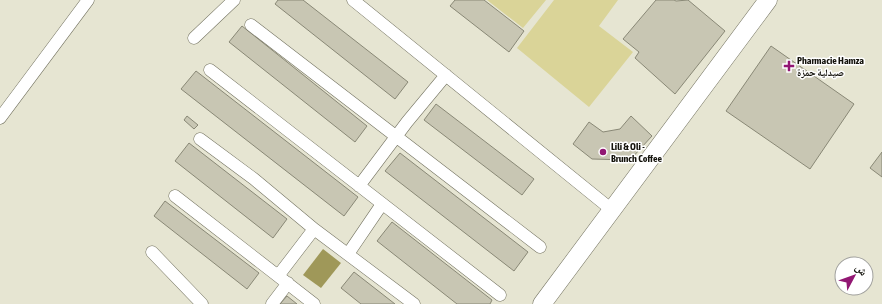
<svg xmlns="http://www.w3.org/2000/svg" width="882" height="304" font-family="'Asap Condensed','Noto Naskh Arabic',sans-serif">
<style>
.green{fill:#dad498}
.water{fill:#9f9859}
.building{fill:#c8c6b3;stroke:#898876}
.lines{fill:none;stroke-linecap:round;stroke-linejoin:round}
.street-casing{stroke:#747361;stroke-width:13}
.secondary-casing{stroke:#747361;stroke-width:19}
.street{stroke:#fff;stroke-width:12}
.secondary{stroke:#fff;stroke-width:18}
.poi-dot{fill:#921773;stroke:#fff;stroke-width:1.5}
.labels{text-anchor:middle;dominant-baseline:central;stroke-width:3;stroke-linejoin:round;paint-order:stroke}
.poi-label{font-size:10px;font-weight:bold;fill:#14130c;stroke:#fff;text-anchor:start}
</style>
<rect width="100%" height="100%" fill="#e6e5d2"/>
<path class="green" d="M487,0H546L523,28Z
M554,0H618L599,26L633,52L589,107L517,48Z"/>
<path class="water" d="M323,249L341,263L321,288L303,275Z"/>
<path class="building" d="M278,0H303L408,82L395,99L275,4Z
M455,0H484L524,31L509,52L450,6Z
M656,0H674L676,1L688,0L725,31L675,94L635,58L639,52L623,39Z
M242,26L367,126L355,142L229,42Z
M771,46L854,104L810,169L726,111Z
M196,71L358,197L344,216L181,89Z
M436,104L534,179L522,195L424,120Z
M187,116L198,125L194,129L184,120Z
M631,116L652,136L630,160L592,159L573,144L589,122L603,132L620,129Z
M189,143L287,219L273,238L175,161Z
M882,152V177L870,168Z
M400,153L528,252L514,271L385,171Z
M165,201L259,273L247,289L154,216Z
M392,222L492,300L490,304H457L377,241Z
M354,272L395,304H361L341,288Z
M287,296L297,304H280Z"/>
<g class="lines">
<g class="street-casing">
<path id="street" d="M353,0L612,210
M251,25L540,247
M194,38L234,0
M210,70L500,295
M0,118L88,0
M200,139L254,179L314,229L414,304
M359,186L407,122L446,75
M175,196L314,304
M152,252L202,304
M348,254L382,204
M278,276L314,229
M272,304L288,283"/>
</g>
<g class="secondary-casing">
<path id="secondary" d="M542,304L768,0"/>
</g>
<use href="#street" class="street"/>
<use href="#secondary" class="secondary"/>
</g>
<g class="poi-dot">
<path d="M787 60h4v4h4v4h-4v4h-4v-4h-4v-4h4z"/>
<circle cx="603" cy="152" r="4"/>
</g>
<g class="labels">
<g class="poi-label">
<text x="797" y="60">Pharmacie Hamza<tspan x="797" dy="12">صيدلية حمزة</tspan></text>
<text x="611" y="146">Lili &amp; Oli -<tspan x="611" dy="12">Brunch Coffee</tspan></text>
</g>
</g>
<g transform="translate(854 276) rotate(49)"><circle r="19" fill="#ffffff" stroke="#a1a19e"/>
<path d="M0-3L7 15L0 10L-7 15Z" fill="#921773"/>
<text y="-6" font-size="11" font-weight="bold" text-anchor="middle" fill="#14130c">ش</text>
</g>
</svg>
